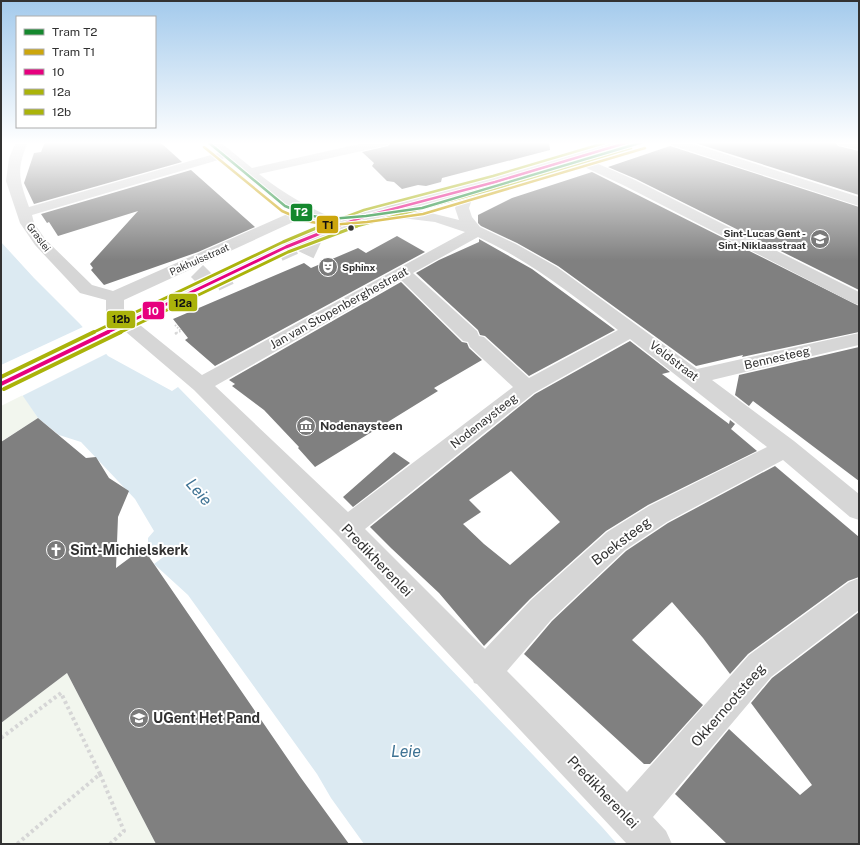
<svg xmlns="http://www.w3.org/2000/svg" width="860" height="845" font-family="'Public Sans',sans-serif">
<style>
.green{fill:#f2f6ee}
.water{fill:#dceaf2}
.pier{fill:#fff}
.building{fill:#808080;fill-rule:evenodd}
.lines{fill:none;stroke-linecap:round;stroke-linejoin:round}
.minor-tunnel{stroke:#d6d6d6;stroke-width:17;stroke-dasharray:17 8;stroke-linecap:butt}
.path-far2{stroke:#d6d6d6;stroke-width:2;stroke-dasharray:1.5 1.5;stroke-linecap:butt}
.path-far1{stroke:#d6d6d6;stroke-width:2.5;stroke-dasharray:2 2;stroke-linecap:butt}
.path{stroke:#d6d6d6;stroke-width:4;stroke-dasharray:3 3;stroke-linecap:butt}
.minor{fill:#d6d6d6;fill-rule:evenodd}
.tram{stroke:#bebebe;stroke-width:1}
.bus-1-far2-casing{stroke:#fff;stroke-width:4.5}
.bus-1-far1-casing{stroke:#fff;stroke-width:5.5}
.bus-1-casing{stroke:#fff;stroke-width:7}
.bus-2-far2-casing{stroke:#fff;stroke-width:4.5}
.bus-2-far1-casing{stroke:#fff;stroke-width:5.5}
.bus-2-casing{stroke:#fff;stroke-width:7}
.bus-3-far2-casing{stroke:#fff;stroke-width:4.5}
.bus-3-far1-casing{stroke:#fff;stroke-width:5.5}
.bus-3-casing{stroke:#fff;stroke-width:7}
.bus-1-far2{stroke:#e6007e;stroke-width:2.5}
.bus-1-far1{stroke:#e6007e;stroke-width:3}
.bus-1{stroke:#e6007e;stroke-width:4}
.bus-2-far2{stroke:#aab30a;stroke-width:2.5}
.bus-2-far1{stroke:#aab30a;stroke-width:3}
.bus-2{stroke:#aab30a;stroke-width:4}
.bus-3-far2{stroke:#aab30a;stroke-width:2.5}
.bus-3-far1{stroke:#aab30a;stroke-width:3}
.bus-3{stroke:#aab30a;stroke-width:4}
.tram-1-casing{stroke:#fff;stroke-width:4.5}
.tram-2-casing{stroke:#fff;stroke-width:4.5}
.tram-1{stroke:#15882e;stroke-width:2.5}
.tram-2{stroke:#cca60c;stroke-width:2.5}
.bus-dot{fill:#323232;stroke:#fff;stroke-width:1.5}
.labels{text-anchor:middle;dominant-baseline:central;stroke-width:4;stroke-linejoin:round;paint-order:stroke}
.far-poi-label{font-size:10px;font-weight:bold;fill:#323232;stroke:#fff;text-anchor:end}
.far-street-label{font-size:10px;fill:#323232;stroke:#fff}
.street-label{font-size:12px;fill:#323232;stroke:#fff}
.poi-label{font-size:12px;font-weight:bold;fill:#323232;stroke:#fff;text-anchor:start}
.near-street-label{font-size:14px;fill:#323232;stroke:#fff}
.near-poi-label{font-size:14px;font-weight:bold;fill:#323232;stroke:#fff;text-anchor:start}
.near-water-label{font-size:16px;font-style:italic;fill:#3f7394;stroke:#fff}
.line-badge{stroke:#fff;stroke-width:1.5}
.badge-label{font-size:11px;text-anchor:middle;font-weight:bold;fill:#fff}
.pale-badge-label{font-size:11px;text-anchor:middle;font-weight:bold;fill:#111}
</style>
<rect width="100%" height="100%" fill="#fff"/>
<path class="green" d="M23,395L38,418L2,441L1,406Z
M67,673L156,844H1V723Z"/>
<path class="water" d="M1,242L34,278L80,324L108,356L172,391L178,387L308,520L602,827L617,844H364L331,798L317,774L188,595L154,564L166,555L160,547L153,552L148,545V538L154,531L135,499L81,442L59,435L38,418L1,364Z"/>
<path class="pier" d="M85,326L108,353L22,396L1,365Z"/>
<path class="building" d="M45,142H160L182,162L34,204L24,183L34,153L41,152Z
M391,142H549L550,150L442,178L441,182L426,186L418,185L402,189L394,182L387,181L372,166L374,163L362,152L388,146Z
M692,142H835L838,146L859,151V195Z
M670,146L859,207V290L636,179L608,167Z
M191,170L255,227L198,252L104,285L91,270L93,268L90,264L138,211L58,236L49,222L47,223L41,214Z
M592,172L859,306V332L742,357L743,355L696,366L558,266L517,243L481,226L478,223V215L512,198Z
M397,236L425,252L215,366L185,340L188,338L173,319L304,263L311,268L358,248L366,253Z
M479,239L532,269L615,330L529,376L485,336L480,335L478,330L416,273L439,260L479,242Z
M401,282L462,342L467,343L469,348L482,360L434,388L438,391L315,467L298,448L299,447L264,410L232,386L235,384L229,380Z
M630,341L670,372L662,374L729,424L730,420L735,424L731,429L757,451L648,505L606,531L530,599L484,646L439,593L391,548L370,527L535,394ZM511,471L560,522L510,565L484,544L463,524L481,512L469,500Z
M859,347V481L753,401L749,406L735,395L739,375Z
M38,418L86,458L96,457L109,478L129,491L118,517L116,568L143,548L301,778L349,844H156L67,673L1,723V442Z
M394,452L410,463L353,507L343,497Z
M775,466L859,537V577L848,581L748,654L730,674L703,638L672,602L632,640L703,705L650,764H644L524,654L552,621L626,551L668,523Z
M859,612V844H727L675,794L729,729L800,795L812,785L751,703L772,678Z"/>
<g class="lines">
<path class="minor-tunnel" d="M279,253L301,243L318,251
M197,271L211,285L230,276"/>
<path class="path-far2" d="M175,325L181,331L176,333"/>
<path class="path-far1" d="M175,334L178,332"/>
<path class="path" d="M1,738L61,693L100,774L17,844
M100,774L124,831L110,844"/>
<path class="minor" d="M16,142H28C16,170 19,179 29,207L218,153L209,144L210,142H220L252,168L368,142H390L388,145L384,146L259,174C284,194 310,208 339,221L361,213L490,179L616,142H635L633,145L587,159L635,180L859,292V305L853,303L625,186L578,164L572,163L500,185L483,192L471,202L469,208L472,217L480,227L516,244L557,267L697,369L859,333V345L712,380L794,441L859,494V520L850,517L783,460L667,522L625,550L551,620L507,671L627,792L749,655L849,582L859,578V610L771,677L653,817L666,831L672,844H627L477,684L474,683L473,680L338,536L194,390L126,332L1,392V375L115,322L106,311V300L80,293L35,245L20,223L6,181L9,158ZM225,158L266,193L294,211L113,291L92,285L45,239L34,223L32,215ZM462,195L455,208L459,220L427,212L404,210ZM304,217L325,226L280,244L129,315L124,309V300ZM410,219L435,222L465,232L202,375L140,325L292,250L343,229L368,220ZM478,237C530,261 573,295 618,330L529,378L484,337L479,336L477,331L413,273ZM401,280L463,341L468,342L470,347L513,387L348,512L215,386ZM630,339L767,447L649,506L607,532L531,600L485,649L365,529L534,393Z
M669,142H687L859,197V206L671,145Z
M836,142H859V150L838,145Z"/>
<path class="tram" d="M572,159L589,152
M582,161L620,145
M385,207L444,196L495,182"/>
<g class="bus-1-far2-casing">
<path id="bus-1-far2" d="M335,227L366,216L495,182L629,142"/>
</g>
<g class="bus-1-far1-casing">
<path id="bus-1-far1" d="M106,333L286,247L338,226"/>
</g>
<g class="bus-1-casing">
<path id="bus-1" d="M1,384L108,332"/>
</g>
<g class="bus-2-far2-casing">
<path id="bus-2-far2" d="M354,227L497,188L631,148"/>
</g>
<g class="bus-2-far1-casing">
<path id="bus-2-far1" d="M119,333L288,252L357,226"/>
</g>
<g class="bus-2-casing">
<path id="bus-2" d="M4,389L121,332"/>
</g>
<g class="bus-3-far2-casing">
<path id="bus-3-far2" d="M319,227L364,210L493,176L608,142"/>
</g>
<g class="bus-3-far1-casing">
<path id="bus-3-far1" d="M92,333L283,242L321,226"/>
</g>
<g class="bus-3-casing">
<path id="bus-3" d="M1,377L94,332"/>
</g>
<use href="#bus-1-far2" class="bus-1-far2"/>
<use href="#bus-1-far1" class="bus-1-far1"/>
<use href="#bus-1" class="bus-1"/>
<use href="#bus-2-far2" class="bus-2-far2"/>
<use href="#bus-2-far1" class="bus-2-far1"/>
<use href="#bus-2" class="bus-2"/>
<use href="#bus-3-far2" class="bus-3-far2"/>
<use href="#bus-3-far1" class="bus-3-far1"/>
<use href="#bus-3" class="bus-3"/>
<g class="tram-1-casing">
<path id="tram-1" d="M208,142L285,206L307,215L330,219L366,216L422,208L643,142"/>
</g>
<g class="tram-2-casing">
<path id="tram-2" d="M204,147L282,211L305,221L330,225L367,222L423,214L645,148"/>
</g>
<use href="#tram-1" class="tram-1"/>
<use href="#tram-2" class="tram-2"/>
</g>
<linearGradient id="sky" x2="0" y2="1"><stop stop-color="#a3caec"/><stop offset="0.55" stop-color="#fff"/><stop offset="1" stop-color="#fff" stop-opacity="0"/></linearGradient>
<rect width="860" height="260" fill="url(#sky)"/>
<defs>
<g id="university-disc" transform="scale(1)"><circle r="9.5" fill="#7a7a7a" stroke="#fff"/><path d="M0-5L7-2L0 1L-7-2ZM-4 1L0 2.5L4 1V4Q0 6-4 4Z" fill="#fff"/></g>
<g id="theatre-disc" transform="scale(1)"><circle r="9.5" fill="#7a7a7a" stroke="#fff"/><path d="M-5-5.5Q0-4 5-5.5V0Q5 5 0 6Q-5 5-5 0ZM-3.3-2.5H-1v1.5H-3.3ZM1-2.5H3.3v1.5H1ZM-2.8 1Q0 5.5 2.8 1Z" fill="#fff"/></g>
<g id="museum-disc" transform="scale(1)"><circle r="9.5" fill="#7a7a7a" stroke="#fff"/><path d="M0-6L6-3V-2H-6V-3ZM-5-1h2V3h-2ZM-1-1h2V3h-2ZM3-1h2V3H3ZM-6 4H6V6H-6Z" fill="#fff"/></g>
<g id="church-disc" transform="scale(1)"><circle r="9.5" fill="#7a7a7a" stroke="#fff"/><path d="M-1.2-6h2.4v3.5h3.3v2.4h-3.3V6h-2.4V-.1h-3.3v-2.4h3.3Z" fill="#fff"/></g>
</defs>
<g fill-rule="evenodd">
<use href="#university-disc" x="820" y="239"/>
<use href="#theatre-disc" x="328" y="267"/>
<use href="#museum-disc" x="306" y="426"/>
<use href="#church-disc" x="56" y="550"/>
<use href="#university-disc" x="139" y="718"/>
</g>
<circle class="bus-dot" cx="351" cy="228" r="3.5"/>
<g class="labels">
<g class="far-poi-label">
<text x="806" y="233">Sint-Lucas Gent -<tspan x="806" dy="12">Sint-Niklaasstraat</tspan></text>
<text x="342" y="267" text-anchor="start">Sphinx</text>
</g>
<g class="far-street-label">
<text transform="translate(39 237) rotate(53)">Graslei</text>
<text transform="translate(199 259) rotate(-24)">Pakhuisstraat</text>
</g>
<g class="street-label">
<text transform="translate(339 308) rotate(-29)">Jan van Stopenberghestraat</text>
<text transform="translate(777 358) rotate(-13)">Bennesteeg</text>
<text transform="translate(674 361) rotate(37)">Veldstraat</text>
<text transform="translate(484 421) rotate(-38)">Nodenaysteeg</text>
</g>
<g class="poi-label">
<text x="320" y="426">Nodenaysteen</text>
</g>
<g class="near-street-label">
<text transform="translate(621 541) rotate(-37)">Boeksteeg</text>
<text transform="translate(377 560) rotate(46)">Predikherenlei</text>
<text transform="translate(728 705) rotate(-49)">Okkernootsteeg</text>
<text transform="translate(603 792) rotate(46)">Predikherenlei</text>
</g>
<g class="near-poi-label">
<text x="70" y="550">Sint-Michielskerk</text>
<text x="153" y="718">UGent Het Pand</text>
</g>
<g class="near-water-label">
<text transform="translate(199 492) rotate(49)">Leie</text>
<text x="406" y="751">Leie</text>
</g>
</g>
<g class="line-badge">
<rect x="290" y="203" width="23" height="19" rx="4" fill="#15882e"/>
<rect x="316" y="215" width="23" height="19" rx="4" fill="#cca60c"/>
<rect x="168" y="293" width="30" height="19" rx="4" fill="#aab30a"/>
<rect x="142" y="301" width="23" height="19" rx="4" fill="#e6007e"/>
<rect x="106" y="310" width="30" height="19" rx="4" fill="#aab30a"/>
</g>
<g class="badge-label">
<text x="301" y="216">T2</text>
<text x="153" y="315">10</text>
</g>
<g class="pale-badge-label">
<text x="328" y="229">T1</text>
<text x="183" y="307">12a</text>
<text x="121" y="323">12b</text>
</g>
<rect width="860" height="845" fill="none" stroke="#323232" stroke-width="4"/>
<rect x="16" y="16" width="140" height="112" fill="#ffffff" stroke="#adadad"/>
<rect x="24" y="29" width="20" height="6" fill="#15882e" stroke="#adadad"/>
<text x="52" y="36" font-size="12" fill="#323232">Tram T2</text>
<rect x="24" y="49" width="20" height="6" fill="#cca60c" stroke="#adadad"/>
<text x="52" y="56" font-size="12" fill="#323232">Tram T1</text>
<rect x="24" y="69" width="20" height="6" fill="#e6007e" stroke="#adadad"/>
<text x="52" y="76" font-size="12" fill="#323232">10</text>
<rect x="24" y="89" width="20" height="6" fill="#aab30a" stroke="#adadad"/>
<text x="52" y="96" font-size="12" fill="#323232">12a</text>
<rect x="24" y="109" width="20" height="6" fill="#aab30a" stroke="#adadad"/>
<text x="52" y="116" font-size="12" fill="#323232">12b</text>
</svg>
